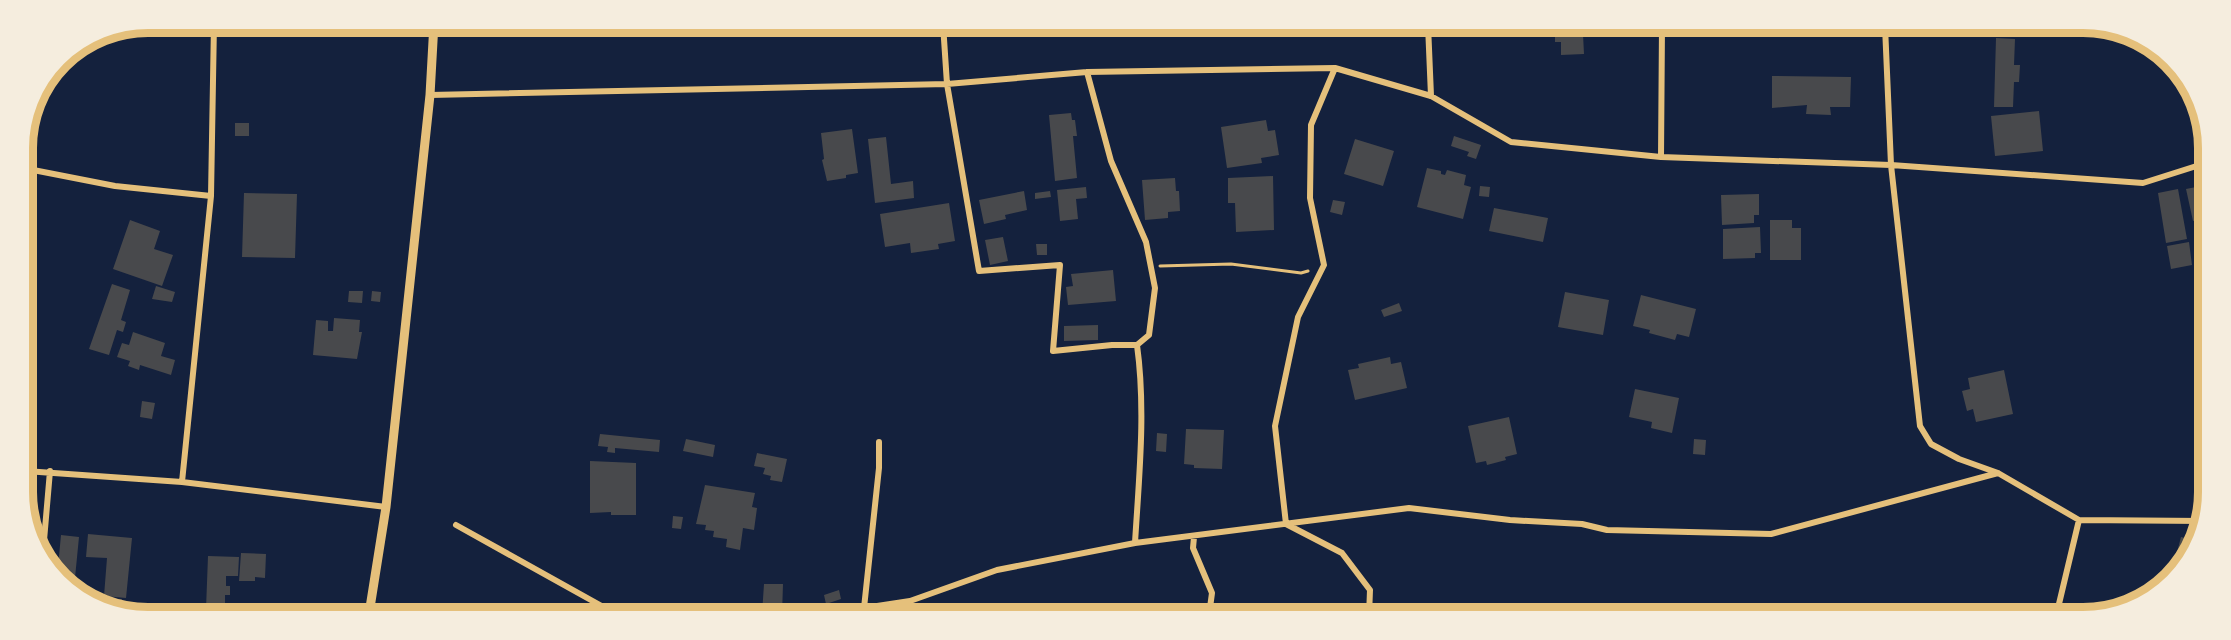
<svg xmlns="http://www.w3.org/2000/svg" width="2231" height="640" font-family="Literata,serif">
<style>
.building{fill:#48494c}
.lines{fill:none;stroke-linecap:round;stroke-linejoin:round}
.path{stroke:#e5c07b;stroke-width:3}
.minor{stroke:#e5c07b;stroke-width:6}
.tertiary{stroke:#e5c07b;stroke-width:9}
.rim{fill:none;stroke:#e5c07b;stroke-width:8}
</style>
<rect width="100%" height="100%" fill="#14213d"/>
<path class="building" d="M177,23H200V30L176,28Z
M616,23L644,24L645,33L626,35L625,28L617,29Z
M755,24H796V29H786V34L770,35V30L759,31V28H755Z
M1555,25L1588,26V34H1583L1584,54L1561,55V42H1555Z
M1995,26L2033,27V30L1995,29Z
M1996,38L2015,39L2014,65H2020L2019,82H2014L2013,107H1994Z
M1772,76L1851,77L1850,107H1830L1831,115L1806,114L1807,105L1772,108Z
M2039,111L2043,151L1995,156L1991,116Z
M1071,113L1072,120H1075L1077,136H1073L1077,178L1055,181L1049,115Z
M1266,120L1268,131L1275,130L1279,155L1261,158L1262,163L1227,168L1221,127Z
M235,123H249V136H235Z
M852,129L858,173L846,175V178L827,181L822,160L824,159L821,133Z
M1454,136L1481,145L1476,159L1467,156L1469,152L1451,146Z
M886,137L891,184L913,181L914,198L875,203L868,139Z
M1355,139L1394,151L1383,186L1344,174Z
M1427,168L1441,171V174L1445,175L1447,170L1466,175L1464,185L1471,187L1463,219L1417,207Z
M1273,176L1274,230L1236,232L1235,203H1228V178Z
M1175,178L1176,191H1179L1180,211L1168,212V218L1145,220L1142,180Z
M2206,185V218L2193,221L2186,189Z
M1480,186L1490,187L1489,197L1479,196Z
M1086,187L1087,198L1076,199L1078,219L1060,221L1057,190Z
M2178,189L2187,239L2166,243L2158,193Z
M1024,191L1027,210L1005,215L1006,219L984,224L979,200Z
M1050,191L1051,197L1035,199V193Z
M244,193L297,194L295,258L242,257Z
M1759,194V215H1754V223L1722,225L1721,195Z
M1333,200L1345,202L1342,215L1330,212Z
M949,203L955,241L938,244L939,249L911,253L910,243L885,247L880,214Z
M1494,208L1548,218L1543,242L1489,231Z
M130,220L160,231L154,249L173,255L162,286L113,269Z
M1770,220H1792V228H1801V260H1770Z
M1760,227L1761,253H1755V258L1723,259V229Z
M1003,237L1008,261L990,265L985,240Z
M2189,242L2192,265L2171,269L2167,246Z
M1036,244H1047V255H1037Z
M1113,270L1116,301L1068,305L1066,287L1073,286L1071,274Z
M112,284L130,290L121,320L126,322L123,332L117,330L109,355L89,349Z
M156,286L175,292L172,302L152,299Z
M349,291H363L362,303L348,302Z
M372,291L381,292L380,302L371,301Z
M1565,292L1609,300L1603,335L1558,327Z
M1641,295L1696,309L1689,337L1677,334L1675,340L1649,333L1650,330L1633,326Z
M1399,303L1402,311L1384,317L1381,310Z
M334,318L360,320L359,332H362L357,359L313,355L316,320L328,321V331H333Z
M1098,325V340L1064,341V326Z
M133,332L165,343L161,356L175,360L171,375L140,365L139,370L128,366L130,361L117,357L122,343L129,345Z
M1390,357L1391,364L1401,362L1407,388L1355,400L1348,370L1359,368L1358,364Z
M2004,370L2013,414L1976,422L1973,409L1967,411L1962,391L1970,389L1968,378Z
M1635,389L1679,398L1672,433L1651,428L1652,422L1629,417Z
M142,401L155,403L152,419L140,417Z
M1509,417L1517,454L1505,457L1506,460L1487,465L1486,461L1476,463L1468,426Z
M1186,429L1224,430L1222,469L1194,468V465L1184,464Z
M1157,433L1167,434L1166,452L1156,451Z
M600,434L660,440L659,452L615,448V453L607,452L608,447L598,446Z
M686,439L715,445L713,457L683,451Z
M1694,439L1706,440L1705,455L1693,454Z
M757,453L787,459L782,482L770,480L771,476L763,474L765,468L754,466Z
M590,461L636,463V515H611V512L590,513Z
M705,485L755,493L752,507L757,508L754,530L743,528L740,550L726,547L727,539L713,537L714,531L705,530L706,525L696,524Z
M673,516L683,517L681,529L672,528Z
M88,534L132,538L126,598L104,596L107,558L86,557Z
M61,535L79,537L74,588L57,577Z
M2181,537L2194,540L2181,562L2175,560Z
M241,553L266,554L265,578L255,577V581H239Z
M208,556L239,557L238,576H226V586H230V595H225V610L206,609Z
M764,584H783L782,615L762,614Z
M839,590L841,599L826,604L824,595Z
M90,598L122,599L121,613H116Z
M1341,607L1361,613V616H1339Z"/>
<g class="lines">
<path class="path" d="M1160,266L1231,264L1301,273L1308,271"/>
<path class="minor" d="M943,24L947,84L979,271L1060,265L1053,351L1112,345H1137C1146,410 1139,477 1135,543
M1428,25L1431,96
M1885,26L1891,165L1920,426L1931,444L1959,459L1998,473L2079,520L2204,521
M1335,68L1311,125L1310,198L1324,265L1298,317L1275,426L1286,524L1342,553L1370,590L1369,616
M1087,72L1111,161L1146,242L1155,288L1149,335L1137,345
M430,95L947,84L1087,72L1335,68L1431,96L1511,142L1661,157L1891,165L2143,183L2206,163
M1661,157L1662,26
M23,168L115,186L211,196
M25,471L182,482L386,507
M182,482L211,196L214,23
M456,525L616,614
M1194,537L1193,548L1212,593L1209,615
M43,552L50,471
M1210,607L1224,616
M864,608L879,468V442
M843,615L864,608L910,601L997,570L1135,543L1409,508L1510,520L1582,524L1607,530L1771,534L1998,473
M909,615L910,601
M2053,617L2058,608L2079,520"/>
<path class="tertiary" d="M369,614L386,507L430,95L434,23"/>
</g>
<path d="M0 0H2231V640H0ZM148 33H2083A115 115 0 0 1 2198 148V492A115 115 0 0 1 2083 607H148A115 115 0 0 1 33 492V148A115 115 0 0 1 148 33Z" fill="#f5edde" fill-rule="evenodd"/>
<path class="rim" d="M148 33H2083A115 115 0 0 1 2198 148V492A115 115 0 0 1 2083 607H148A115 115 0 0 1 33 492V148A115 115 0 0 1 148 33Z"/>
</svg>
